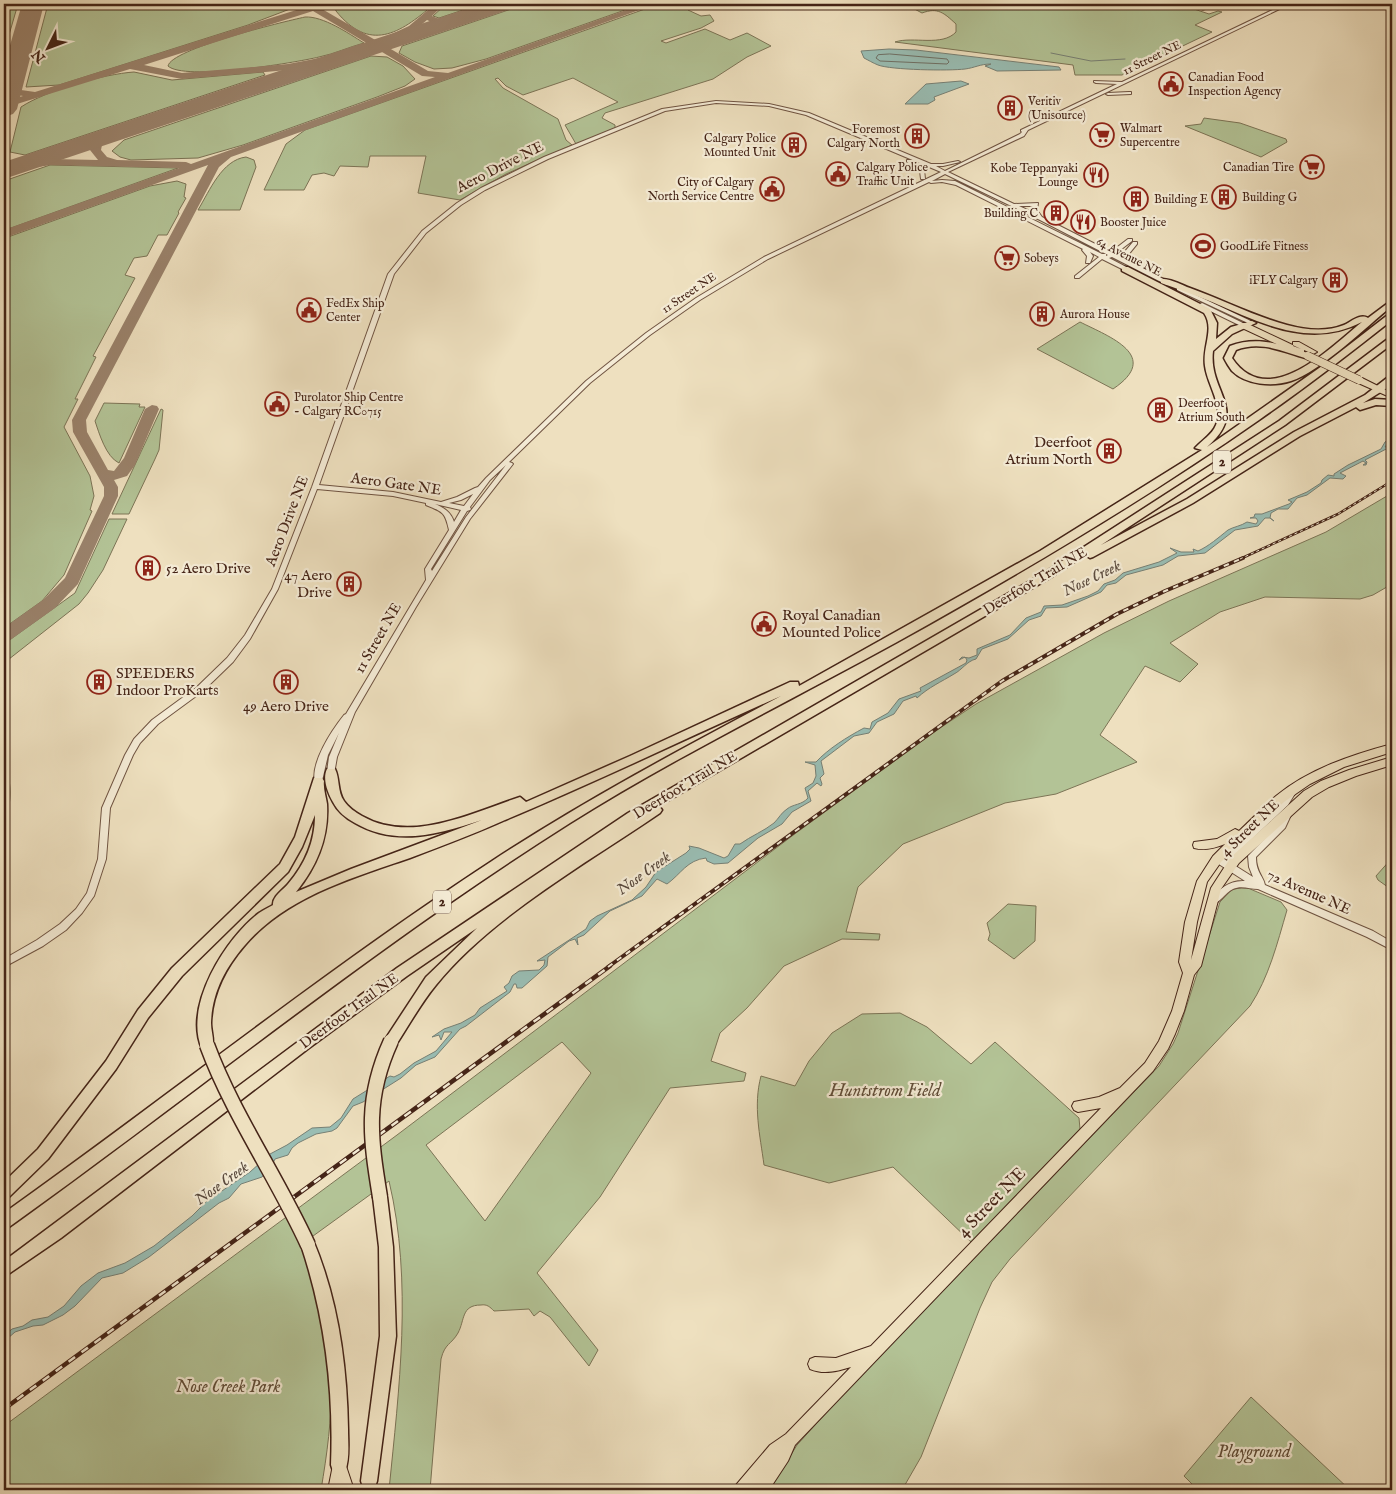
<svg xmlns="http://www.w3.org/2000/svg" width="1396" height="1494" font-family="'IM FELL English',serif">
<style>
.green{fill:#b3c396;stroke:#7c7456;fill-rule:evenodd}
.water{fill:#99bdb3;stroke:#778075}
.lines{fill:none;stroke-linecap:round;stroke-linejoin:round}
.shore{stroke:#6f7065;stroke-width:1}
.stream{stroke:#778075;stroke-width:1}
.taxiway{fill:#9a826b;fill-rule:evenodd}
.runway{fill:#9a826b;fill-rule:evenodd}
.minor-casing{stroke:#6f5341;stroke-width:2}
.major-casing{stroke:#452417;stroke-width:2}
.highway-casing{stroke:#452417;stroke-width:3}
.minor{fill:#f4ebd5;fill-rule:evenodd}
.major{fill:#eee0bf;fill-rule:evenodd}
.highway{fill:#eee0bf;fill-rule:evenodd}
.rail-far2-casing{stroke:#452417;stroke-width:2.5}
.rail-far1-casing{stroke:#452417;stroke-width:4}
.rail-casing{stroke:#452417;stroke-width:4.5}
.rail-far2{stroke:#f4ebd5;stroke-width:1;stroke-dasharray:3;stroke-linecap:butt}
.rail-far1{stroke:#f4ebd5;stroke-width:2;stroke-dasharray:5.5;stroke-linecap:butt}
.rail{stroke:#f4ebd5;stroke-width:2.5;stroke-dasharray:8;stroke-linecap:butt}
.major-bridge-casing{stroke:#452417;stroke-width:9;stroke-linecap:butt}
.highway-bridge-casing{stroke:#452417;stroke-width:17;stroke-linecap:butt}
.major-bridge{stroke:#eee0bf;stroke-width:8}
.highway-bridge{stroke:#eee0bf;stroke-width:14}
.labels{text-anchor:middle;dominant-baseline:central;stroke-width:4.5;stroke-linejoin:round;paint-order:stroke}
.far-street-label{font-size:12px;fill:#452417;stroke:#f4ebd5}
.far-poi-label{font-size:12px;fill:#452417;stroke:#f4ebd5;text-anchor:start}
.shield{fill:#f4ebd5;stroke:#7a6050;stroke-width:1}
.shield-label{font-size:14px;font-weight:bold;fill:#452417}
.street-label{font-size:15px;fill:#452417;stroke:#f4ebd5}
.poi-label{font-size:15px;fill:#452417;stroke:#f4ebd5;text-anchor:start}
.water-label{font-size:16px;font-style:italic;fill:#5a4a3e;stroke:#f4ebd5}
.near-park-label{font-size:18px;font-style:italic;fill:#604c37;stroke:#f4ebd5}
.near-street-label{font-size:18px;fill:#452417;stroke:#f4ebd5}
</style>
<rect width="100%" height="100%" fill="#eee0bf"/>
<filter id="stains"><feTurbulence type="fractalNoise" baseFrequency=".004" numOctaves="4"/><feColorMatrix values="0 0 0 0 .2 0 0 0 0 .09 0 0 0 0 .02 0 0 0 .5 -.17"/></filter>
<radialGradient id="worn" r=".72"><stop offset=".6" stop-color="#630" stop-opacity="0"/><stop offset="1" stop-color="#630" stop-opacity=".3"/></radialGradient>
<path class="green" d="M4,4H18L4,52Z
M48,4H290L292,6L290,9L248,25L59,85L26,87Z
M343,4H434C399,35 369,52 336,11L335,8Z
M446,4H481L439,18L433,16Z
M526,4H642L486,59L452,68L434,69L415,62L399,53L402,46Z
M659,4H703L688,10L701,16L710,15L714,21L701,28L661,41L666,43L705,29L730,40L747,33L771,46L747,57L713,79L605,113L602,118L615,125V128L576,144L565,125L618,102L573,78L523,95L506,86L498,78L495,79L503,88L558,119L566,140L572,145L506,174L460,200L418,193L426,156H370L368,167L340,166L334,176L324,173L312,175L304,190H264L286,144L305,130Z
M905,4H1179L1209,14L1218,11L1222,12L1195,25L1212,32L1122,75H1075L1073,65L895,42C913,36 942,47 956,32V24C944,13 938,7 922,13Z
M305,17C323,16 348,33 364,43C349,47 334,54 319,57C294,63 184,81 168,66C171,49 282,22 305,17Z
M371,56L387,57L403,66L415,79L405,86L377,97L243,145L198,158L131,160L120,157L112,151L124,140Z
M134,72L172,80L263,72L265,75L25,155L10,152L21,107C47,90 104,74 134,72Z
M1204,118L1240,123L1286,139L1287,142L1261,157L1185,126L1201,124Z
M246,157L254,160L256,167L240,210H198C210,190 222,160 246,157Z
M50,165L178,168L8,229L4,228V181Z
M177,181L186,184L184,197L186,198L178,212L179,213L167,235H158L147,256L134,258L125,275L135,278L93,356L96,357L75,399H78L64,427L90,476L94,496L90,510L92,511L64,575L42,601L4,628V240L8,237L150,186Z
M1080,322C1110,337 1162,356 1113,389L1037,349Z
M104,403L140,404L139,407H145L119,463C106,457 99,433 95,421Z
M161,409L163,410L159,450L155,459L129,514H112Z
M1392,493V584L1373,595L1360,599L1265,597L1220,612L1170,643L1198,664L1180,682L1145,666L1100,735L1137,762L1056,794L1005,803L903,844L858,887L846,932L880,934L879,940L842,939L784,966L747,1008L720,1033L711,1061L746,1073L744,1081L670,1088L600,1197L537,1273L598,1350L589,1366L550,1317L540,1311L534,1316L529,1309L494,1311C490,1307 487,1304 481,1305C461,1305 465,1320 458,1333C451,1345 445,1343 441,1359L430,1490H389C399,1389 413,1282 389,1181L302,1244C314,1289 330,1336 331,1383C332,1419 327,1454 321,1490H4V1426L397,1135L796,833L937,730L976,704L1104,633L1169,601L1326,532ZM562,1042L591,1073L485,1221L426,1145Z
M109,519H127L103,570L88,593L79,604L4,663V644L75,593Z
M4,759C11,779 13,803 4,822Z
M1392,858V890L1378,880L1376,876Z
M1243,886L1281,902L1287,910C1277,944 1269,977 1250,1006L1010,1259L992,1282L980,1308L921,1457L902,1490H769L797,1445L835,1403L1159,1066L1173,1044L1178,1033L1220,902L1234,887Z
M1008,904L1036,906L1035,941L1014,959L988,940L990,934L987,923Z
M900,1013L927,1027L971,1064L995,1042L1079,1118L1080,1129L971,1242L893,1167L829,1183L764,1165C760,1135 753,1106 761,1076L795,1086L809,1061L832,1033L862,1014Z
M1251,1397L1350,1490H1198L1184,1476Z"/>
<path class="water" d="M889,49L916,50L1059,67L1061,70L997,71L985,66L991,64C980,64 974,68 965,69C949,71 891,70 878,65C873,63 868,60 864,58L861,51Z
M961,81L969,84L934,97L935,100L928,104H905L926,84Z
M1392,437L1385,447L1390,446L1392,442V446L1365,460L1367,462L1366,465H1363L1366,463L1363,461L1340,473L1346,476L1343,479L1330,478L1307,495L1297,498L1288,509H1278L1271,513L1270,518L1274,521L1270,518H1265L1258,526L1235,530L1205,553L1178,556L1163,565L1126,575L1116,583L1107,585L1101,592L1067,607L1046,608L1041,616L1029,620L1008,639L982,649L976,659C967,661 962,670 954,674C941,682 929,687 917,698L916,696L903,701L894,714L877,722L869,733L854,736L821,761L824,774L820,778L822,784L821,786L817,783L808,791L811,801L792,812L782,824L758,838L728,863L714,864L707,861L706,858C687,860 681,874 667,884L657,879L642,896L610,911L584,935L577,938L578,945L575,939L569,941L548,957L547,966L522,988H517L516,984H514L510,992L466,1026L460,1029L435,1057L416,1065L401,1078L363,1102L353,1106L337,1128L332,1131L316,1134L298,1143L292,1148L288,1155L275,1159L272,1165L262,1177L241,1184L229,1198L219,1203L149,1257L123,1273L102,1278L75,1306L63,1315L43,1325L33,1326L15,1332L7,1339L4,1346V1336L12,1329L23,1326L32,1320L48,1317L64,1306L81,1286L98,1273L125,1263L154,1246L192,1216L207,1201L250,1172L270,1154L287,1145L312,1128L330,1127L341,1118L353,1099L390,1076L394,1077L400,1074L414,1063L436,1051L452,1032H444L441,1040L439,1035L432,1037L444,1029L461,1023L475,1015L480,1008L507,991L504,987L509,983L512,976L519,971L539,970L544,965L545,960L537,961L586,929L590,921L597,916L632,900L646,887L656,872L686,853L690,849L689,846L699,848L724,858L728,856L735,844H740C751,836 764,831 774,823C779,818 781,813 787,809C793,804 802,805 808,798L805,788L813,783L816,776L815,765L805,762H816C828,749 847,737 864,728L870,729L872,722L888,713L899,699L921,691L920,688L966,663L967,660L965,657L959,660L962,657L969,658L977,655V649L1010,635L1026,618L1041,612L1044,606L1062,605L1088,596L1098,591L1104,584L1115,580L1123,573L1159,562L1177,553L1170,548L1181,552H1194L1193,549L1198,551C1209,546 1218,538 1228,530C1233,527 1241,526 1247,522L1256,524L1258,521L1256,518H1250L1254,517L1255,514H1262L1289,504L1292,502L1288,500L1307,492L1321,483L1322,480L1328,475L1334,476V474L1348,465L1381,449L1385,442Z"/>
<g class="lines">
<path class="shore" d="M890,54L947,59L949,62L947,64L880,61L876,58L878,55Z"/>
<path class="stream" d="M1051,53L1091,61L1125,59"/>
<path class="taxiway" d="M21,4H31L30,26L27,27L22,24Z
M305,4H331L322,9L377,41L409,26L435,4H444L432,16L439,19H455V23L438,25L427,20L415,30L384,45L428,71L448,73L643,4H656L231,157L219,167L86,420L87,432L108,470L114,471L124,458L145,409L152,405L157,406L159,409L135,465L127,476L114,480L118,487V496L78,584L55,608L10,640L4,642V628L43,600L65,578L104,496V487L73,432L72,420L208,165L4,238V230L179,168L51,165L17,170L11,167L13,165L51,159L98,160L90,150L93,142L106,134L111,137L102,145L101,150L107,157L117,160L186,162L191,164L435,77L422,76L377,49L368,50L366,48L370,45L313,11L144,65L182,73L288,64L346,53L351,56L349,58L288,70L182,79L130,69L4,108V102L23,96L14,94L6,85L11,82L21,90L35,92L306,7Z
M1184,4H1221L1203,11Z"/>
<path class="runway" d="M22,4H44L17,109L13,114L4,117V66Z
M481,4H514L511,9L4,179V162Z"/>
<g class="minor-casing">
<path id="minor" d="M1285,4H1290L1028,130L1024,136L948,172L1014,204L1038,203L1037,210L1042,217L1111,252L1128,239H1132V241L1115,254L1128,261L1122,255L1133,242H1137V244L1128,255L1135,262L1133,263L1171,283V285H1167L1112,257L1109,258L1132,270V272H1128L1102,259L1079,278H1075V276L1099,257L1090,252L1093,256L1090,263H1086L1087,256L1082,250L1083,249L956,185L942,182L931,183L929,182L768,259L700,300L650,335L590,383L509,462L512,463L513,464L470,519L416,607L355,712L337,757L334,774H328L327,772L329,757L339,733L328,755L322,781L321,783H315C310,763 332,730 344,715L346,714L426,580L425,569L449,530C445,512 443,512 426,505V503L393,496L317,489L278,589L250,639L233,662L203,691L158,724L140,743L133,755L110,808L106,859L94,896L82,913L66,930L43,946L4,967V959L37,940L60,924L76,909L87,893L98,859L102,808L125,755L134,739L152,720L197,687L227,658L245,635L272,589L312,487L388,274L422,231L457,203L481,188L544,157L662,109L716,101L769,104L809,113L931,164H943L958,161L960,162L943,166H936L945,171L1020,134L1022,132L1021,131V130L1117,84L1096,83L1094,82V81L1122,82ZM716,103L769,106L806,115L941,172L764,257L696,298L646,333L586,381L486,478L478,487L475,488L457,497L441,502L393,492L319,485L394,274L426,233L461,205L485,190L548,159L665,111ZM945,174L1040,220L1108,255L1106,256V254H1102L955,181L942,180L932,181ZM1019,206H1033L1032,210L1034,213ZM506,465L466,517L432,571L431,569L467,511L470,510L471,509L470,507L490,480ZM473,494L464,506L449,503L461,500ZM435,504L461,510L454,522C451,512 444,508 435,504Z
M1129,92H1131V94L1108,95L1106,94L1108,93Z
M907,160H911L924,169L925,179H921L920,171L907,162Z
M1177,288H1181L1255,323L1250,324L1177,290Z
M1202,303L1245,324L1246,325L1241,326L1200,306V304Z
M1292,789L1295,790L1296,792L1288,805L1236,854L1234,865L1253,877L1249,867L1248,856L1279,824L1284,813H1290L1291,815L1285,828L1256,857C1256,873 1263,875 1265,885L1373,931L1392,942V950L1367,937L1258,889C1250,889 1241,885 1233,889C1224,893 1219,906 1209,904L1208,902L1209,900C1220,889 1229,880 1245,881L1214,861L1213,859L1214,857C1219,855 1223,858 1227,861L1229,851L1282,801L1289,790Z"/>
</g>
<g class="major-casing">
<path id="major" d="M1240,323H1246L1301,349L1293,346V342H1299L1317,352L1313,354L1304,350V354H1298L1240,327Z
M1356,378H1362L1392,393V398L1356,382Z
M1392,744V752L1344,767L1310,784L1284,802L1221,862L1207,882L1197,922L1191,960L1211,888L1231,857L1304,791L1321,781L1349,770L1392,757V765L1356,776L1329,787L1312,797L1239,863L1221,889L1201,966L1194,975L1184,1011L1175,1034L1168,1049L1153,1071L795,1445L788,1461L769,1490H753L755,1485L750,1490H734L736,1485L770,1445L786,1434L851,1367C838,1371 824,1375 810,1369L808,1364L810,1359L815,1357L836,1358L871,1346L1101,1108L1078,1112L1074,1110L1072,1106L1074,1102L1099,1097L1120,1088L1145,1063L1159,1041L1172,1011L1183,973L1179,962L1185,922L1197,881L1213,856L1225,844C1215,848 1205,851 1194,848L1193,845L1194,842L1217,839L1235,829L1239,831C1251,820 1263,807 1276,796C1309,769 1351,755 1392,744Z
M339,1458L344,1460L354,1490H328L334,1460Z"/>
</g>
<g class="highway-casing">
<path id="highway" d="M1122,267H1128L1210,309L1217,323L1216,339L1231,327L1252,321L1256,323L1232,334L1213,351C1208,392 1250,410 1207,447L1322,366L1389,314H1392V320C1349,354 1305,388 1259,420C1143,501 1021,573 897,642C788,702 675,757 570,823C375,946 196,1093 9,1227L4,1229V1213C167,1097 324,971 492,861C585,800 683,748 781,696C689,737 598,781 505,820C474,834 442,846 410,858C352,878 286,897 245,945C225,968 212,993 211,1023C211,1032 215,1041 212,1049L207,1051L202,1049C183,1006 226,938 259,913C263,910 268,908 273,905C272,897 283,890 288,884C305,864 315,842 315,815L302,847L288,872L182,976L148,1018L116,1069L48,1159L9,1197L4,1199V1182L38,1149L106,1061L138,1010L172,968L280,864L295,837L314,778H322L324,781C323,788 326,797 327,804C329,838 317,866 296,892L351,869L482,820C440,834 396,847 355,823C346,818 338,812 333,802C328,793 322,779 327,769H335C340,779 337,791 344,801C349,808 355,812 362,816C411,844 471,813 520,797L526,802L630,756L790,682H798L799,686L1040,551L1202,450L1195,448C1202,440 1212,435 1216,425C1224,406 1207,384 1205,366C1202,347 1215,329 1204,313L1122,271Z
M1161,279C1170,278 1182,285 1190,288C1223,300 1254,316 1287,325C1305,330 1327,332 1344,325C1351,322 1360,313 1368,318L1392,300V306C1367,326 1320,372 1291,381C1273,387 1246,385 1232,371C1229,367 1226,362 1224,358L1230,346C1258,335 1283,345 1311,354L1312,356L1308,359C1284,352 1261,340 1236,350L1232,358C1268,412 1330,348 1362,322C1310,349 1261,323 1212,302C1195,295 1178,289 1161,283Z
M1389,338H1392V344L1285,425L1101,545L1187,499L1294,432L1365,395L1392,374V382L1387,388L1363,403L1375,399L1392,400V406L1376,405L1360,410L1356,407L1300,436L1193,503L1093,557L1090,558L1085,555L1050,578L659,806L662,810L660,813C587,863 492,916 436,985C421,1003 409,1025 396,1045L391,1047L386,1045L384,1041L426,977L477,928L407,976L309,1048L61,1238L4,1277V1261L397,968L628,813L1042,574L1279,421Z
M380,1190L385,1192L387,1197L393,1247L396,1336L377,1481L375,1487L369,1489L363,1487L361,1481L380,1336L379,1247L373,1197L375,1192Z
M308,1238L313,1240C338,1299 347,1365 348,1429C348,1442 350,1459 345,1471L339,1473L333,1471L331,1465C334,1389 325,1317 301,1245L303,1240Z"/>
</g>
<use href="#minor" class="minor"/>
<use href="#major" class="major"/>
<use href="#highway" class="highway"/>
<g class="rail-far2-casing">
<path id="rail-far2" d="M1240,559L1338,514L1392,481"/>
</g>
<g class="rail-far1-casing">
<path id="rail-far1" d="M608,967L1002,681L1117,614L1165,591L1243,558"/>
</g>
<g class="rail-casing">
<path id="rail" d="M4,1409L610,966"/>
</g>
<use href="#rail-far2" class="rail-far2"/>
<use href="#rail-far1" class="rail-far1"/>
<use href="#rail" class="rail"/>
<g class="major-bridge-casing">
<path id="major-bridge" d="M1308,356L1359,380"/>
</g>
<g class="highway-bridge-casing">
<path id="highway-bridge" d="M207,1045C233,1115 277,1177 308,1245
M380,1197C370,1137 365,1098 391,1041"/>
</g>
<use href="#major-bridge" class="major-bridge"/>
<use href="#highway-bridge" class="highway-bridge"/>
</g>
<defs>
<g id="civic-ring" transform="scale(1.25)"><circle r="9.5" fill="#f4ebd5" stroke="#8f2418" stroke-width="1.5"/><path d="M-.6-6.5H3V-4.5H.6V-3L4-1V1h2V6H-6V1h2V-1L-.6-3ZM-1.2 2.5V6h2.4V2.5Z" fill="#8f2418"/></g>
<g id="building-ring" transform="scale(1.25)"><circle r="9.5" fill="#f4ebd5" stroke="#8f2418" stroke-width="1.5"/><path d="M-4-6H4V6H1V3H-1V6H-4ZM-2.5-4.3h1.7v1.8h-1.7ZM.8-4.3h1.7v1.8H.8ZM-2.5-1h1.7V.8h-1.7ZM.8-1h1.7V.8H.8Z" fill="#8f2418"/></g>
<g id="supermarket-ring" transform="scale(1.25)"><circle r="9.5" fill="#f4ebd5" stroke="#8f2418" stroke-width="1.5"/><path d="M-6-5.5h2.5l.6 2H6L4.5 2H-2.5L-4.4-4H-6ZM-1.5 3.2a1.3 1.3 0 1 0 .1 0ZM3 3.2a1.3 1.3 0 1 0 .1 0Z" fill="#8f2418"/></g>
<g id="restaurant-ring" transform="scale(1.25)"><circle r="9.5" fill="#f4ebd5" stroke="#8f2418" stroke-width="1.5"/><path d="M-5-6h1v4h1v-4h1v4h1v-4h1v5L-1.5 .5V6h-2V.5L-5-1ZM5-6V6H3V1.5H1.5Q1.5-4 5-6Z" fill="#8f2418"/></g>
<g id="stadium-ring" transform="scale(1.25)"><circle r="9.5" fill="#f4ebd5" stroke="#8f2418" stroke-width="1.5"/><path d="M0-5a6.5 5 0 1 0 0 10a6.5 5 0 1 0 0-10ZM-3.5-1.8h7v3.6h-7Z" fill="#8f2418"/></g>
</defs>
<g fill-rule="evenodd">
<use href="#civic-ring" x="1171" y="84"/>
<use href="#building-ring" x="1010" y="108"/>
<use href="#supermarket-ring" x="1102" y="135"/>
<use href="#building-ring" x="917" y="136"/>
<use href="#building-ring" x="794" y="145"/>
<use href="#supermarket-ring" x="1312" y="167"/>
<use href="#civic-ring" x="838" y="174"/>
<use href="#restaurant-ring" x="1096" y="175"/>
<use href="#civic-ring" x="772" y="189"/>
<use href="#building-ring" x="1224" y="197"/>
<use href="#building-ring" x="1136" y="199"/>
<use href="#building-ring" x="1056" y="213"/>
<use href="#restaurant-ring" x="1083" y="222"/>
<use href="#stadium-ring" x="1203" y="246"/>
<use href="#supermarket-ring" x="1007" y="258"/>
<use href="#building-ring" x="1335" y="280"/>
<use href="#civic-ring" x="309" y="310"/>
<use href="#building-ring" x="1042" y="314"/>
<use href="#civic-ring" x="277" y="404"/>
<use href="#building-ring" x="1160" y="410"/>
<use href="#building-ring" x="1109" y="451"/>
<use href="#building-ring" x="148" y="568"/>
<use href="#building-ring" x="349" y="584"/>
<use href="#civic-ring" x="764" y="624"/>
<use href="#building-ring" x="99" y="682"/>
<use href="#building-ring" x="286" y="682"/>
</g>
<g class="labels">
<g class="far-street-label">
<text transform="translate(1152 58) rotate(-26)">11 Street NE</text>
<text transform="translate(1129 257) rotate(27)">64 Avenue NE</text>
<text transform="translate(689 293) rotate(-34)">11 Street NE</text>
</g>
<g class="far-poi-label">
<text x="1188" y="77">Canadian Food<tspan x="1188" dy="14">Inspection Agency</tspan></text>
<text x="1028" y="101">Veritiv<tspan x="1028" dy="14">(Unisource)</tspan></text>
<text x="1120" y="128">Walmart<tspan x="1120" dy="14">Supercentre</tspan></text>
<text x="900" y="129" text-anchor="end">Foremost<tspan x="900" dy="14">Calgary North</tspan></text>
<text x="776" y="138" text-anchor="end">Calgary Police<tspan x="776" dy="14">Mounted Unit</tspan></text>
<text x="856" y="167">Calgary Police<tspan x="856" dy="14">Traffic Unit</tspan></text>
<text x="1294" y="167" text-anchor="end">Canadian Tire</text>
<text x="1078" y="168" text-anchor="end">Kobe Teppanyaki<tspan x="1078" dy="14">Lounge</tspan></text>
<text x="754" y="182" text-anchor="end">City of Calgary<tspan x="754" dy="14">North Service Centre</tspan></text>
<text x="1242" y="197">Building G</text>
<text x="1154" y="199">Building E</text>
<text x="1038" y="213" text-anchor="end">Building C</text>
<text x="1100" y="222">Booster Juice</text>
<text x="1220" y="246">GoodLife Fitness</text>
<text x="1024" y="258">Sobeys</text>
<text x="1318" y="280" text-anchor="end">iFLY Calgary</text>
<text x="326" y="303">FedEx Ship<tspan x="326" dy="14">Center</tspan></text>
<text x="1060" y="314">Aurora House</text>
<text x="294" y="397">Purolator Ship Centre<tspan x="294" dy="14">- Calgary RC0715</tspan></text>
<text x="1178" y="403">Deerfoot<tspan x="1178" dy="14">Atrium South</tspan></text>
</g>
<g class="shield">
<rect x="1213" y="450.5" width="18" height="23" rx="4"/>
<rect x="433" y="890.5" width="18" height="23" rx="4"/>
</g>
<g class="shield-label">
<text x="1222" y="462">2</text>
<text x="442" y="902">2</text>
</g>
<g class="street-label">
<text transform="translate(500 167) rotate(-27)">Aero Drive NE</text>
<text transform="translate(396 484) rotate(8)">Aero Gate NE</text>
<text transform="translate(287 521) rotate(-69)">Aero Drive NE</text>
<text transform="translate(1035 581) rotate(-31)">Deerfoot Trail NE</text>
<text transform="translate(378 638) rotate(-60)">11 Street NE</text>
<text transform="translate(685 785) rotate(-31)">Deerfoot Trail NE</text>
<text transform="translate(1250 828) rotate(-44)">4 Street NE</text>
<text transform="translate(1309 892) rotate(24)">72 Avenue NE</text>
<text transform="translate(349 1011) rotate(-36)">Deerfoot Trail NE</text>
</g>
<g class="poi-label">
<text x="1092" y="442" text-anchor="end">Deerfoot<tspan x="1092" dy="17">Atrium North</tspan></text>
<text x="166" y="568">52 Aero Drive</text>
<text x="332" y="575" text-anchor="end">47 Aero<tspan x="332" dy="17">Drive</tspan></text>
<text x="782" y="615">Royal Canadian<tspan x="782" dy="17">Mounted Police</tspan></text>
<text x="116" y="673">SPEEDERS<tspan x="116" dy="17">Indoor ProKarts</tspan></text>
<text x="286" y="706" text-anchor="middle">49 Aero Drive</text>
</g>
<g class="water-label">
<text transform="translate(1092 579) rotate(-26)">Nose Creek</text>
<text transform="translate(644 874) rotate(-36)">Nose Creek</text>
<text transform="translate(222 1184) rotate(-36)">Nose Creek</text>
</g>
<g class="near-park-label">
<text x="885" y="1091">Huntstrom Field</text>
<text x="228" y="1387">Nose Creek Park</text>
<text x="1254" y="1452">Playground</text>
</g>
<g class="near-street-label">
<text transform="translate(992 1203) rotate(-46)">4 Street NE</text>
</g>
</g>
<rect width="1396" height="1494" fill="none" stroke="#eee0bf" stroke-width="20"/>
<rect x="5" y="5" width="1386" height="1484" fill="none" stroke="#452417" stroke-width="2.5"/>
<rect x="10" y="10" width="1376" height="1474" fill="none" stroke="#452417"/>
<g transform="translate(48 48) rotate(228)" stroke="#f4ebd5" stroke-width="4" paint-order="stroke">
<path d="M0-4L9 19L0 12L-9 19Z" fill="#452417"/>
<text y="-8" font-size="14" font-weight="bold" text-anchor="middle" fill="#452417">N</text>
</g>
<rect width="100%" height="100%" filter="url(#stains)"/>
<rect width="100%" height="100%" fill="url(#worn)"/>
</svg>
